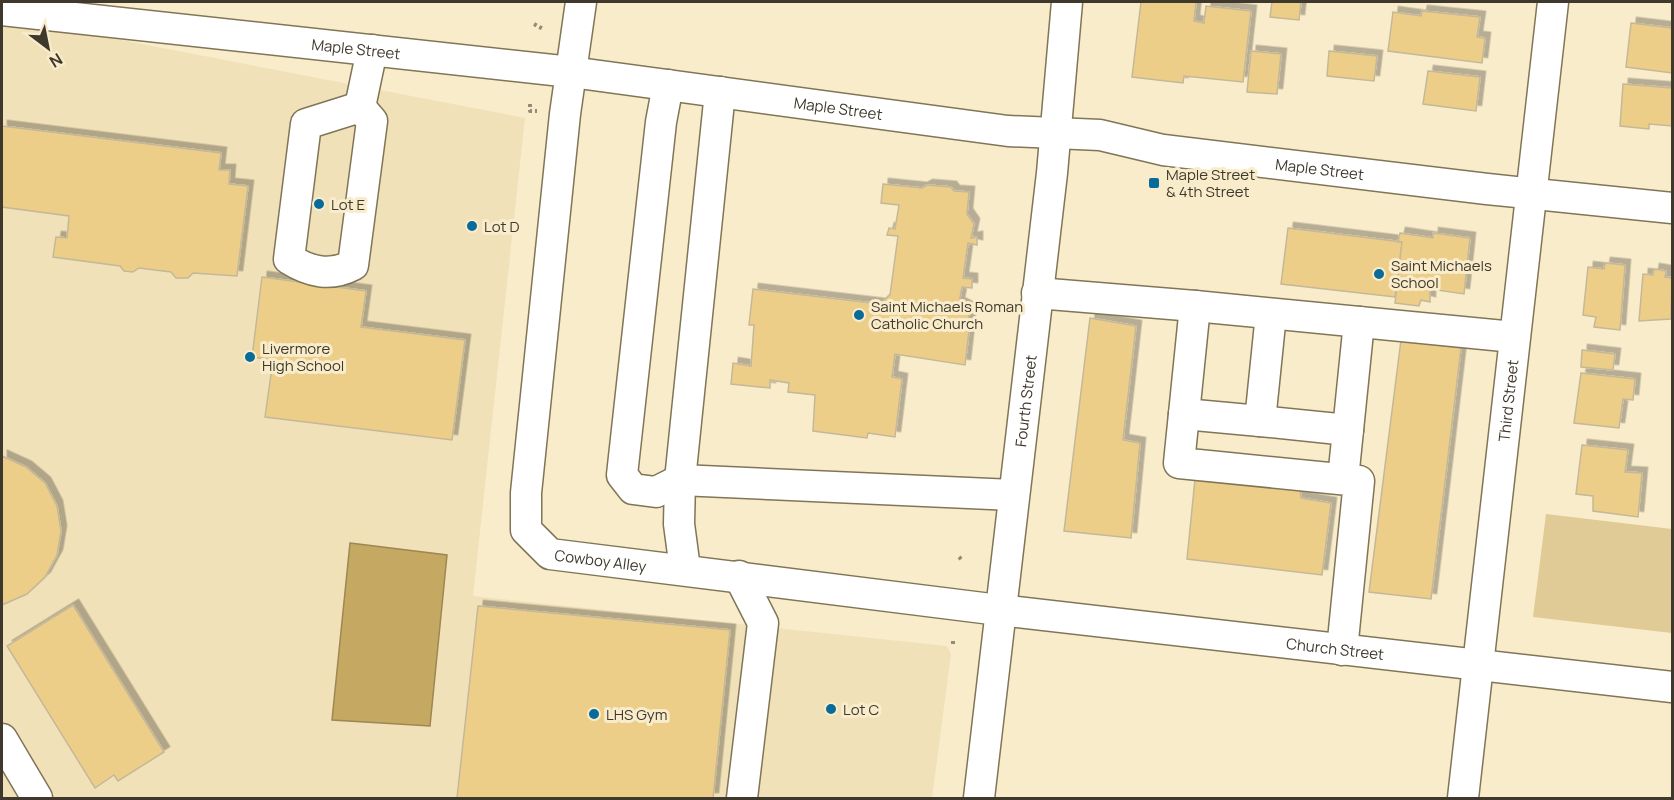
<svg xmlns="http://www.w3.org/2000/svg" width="1674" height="800" font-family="Manrope,sans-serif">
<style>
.built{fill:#f1e1b9}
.green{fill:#e0ca96}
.water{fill:#c5a963;stroke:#9d8753;stroke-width:1.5}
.building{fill:#ecce88;stroke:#c5b899;stroke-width:1.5;filter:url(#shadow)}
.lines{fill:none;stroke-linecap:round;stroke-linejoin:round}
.minor-casing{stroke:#817557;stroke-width:33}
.path{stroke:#958b76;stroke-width:4;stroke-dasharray:3 3;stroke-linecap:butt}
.minor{stroke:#fff;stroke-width:30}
.poi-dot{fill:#086b99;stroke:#f9eccb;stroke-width:2}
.labels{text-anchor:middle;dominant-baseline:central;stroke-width:6;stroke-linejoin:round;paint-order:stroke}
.street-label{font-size:15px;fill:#3f392d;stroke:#f9eccb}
.poi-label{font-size:15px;fill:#3f392d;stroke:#f9eccb;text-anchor:start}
</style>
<defs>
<filter id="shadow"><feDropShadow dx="5.5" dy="-5.5" stdDeviation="0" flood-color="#0004"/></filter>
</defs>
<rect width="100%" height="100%" fill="#f9eccb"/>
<path class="built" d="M2,17L525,118L473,596L947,646L951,654L932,798H2Z"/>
<path class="green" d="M1546,514L1672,529V633L1533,617Z"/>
<path class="water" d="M350,543L447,555L430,726L332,720Z"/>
<path class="building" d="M1141,2H1196L1194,21L1204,23L1206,6L1251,11L1243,82L1184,76L1183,83L1132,77Z
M1272,2H1301L1299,20L1270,17Z
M1422,11L1480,17L1477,37L1485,38L1482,63L1388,51L1393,12L1421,16Z
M1631,23L1672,28V73L1626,67Z
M1251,51L1281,54L1277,94L1247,92Z
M1329,51L1377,56L1374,81L1327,76Z
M1428,71L1480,77L1476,111L1423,104Z
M1623,84L1672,88V126L1649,124V129L1620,126Z
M2,126L221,153L219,170H230L229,184L248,186L237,276L193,273L188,278H176L171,272L139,268L133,272L124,271L120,266L53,257L56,237L67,238L69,216L2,207Z
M883,184L922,188L927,185L951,187L954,191L969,192L967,214L974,224L971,238L977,237V245L968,243L963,278L972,279V288L962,287L959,303L967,307L970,322L965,365L895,354L892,377L902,379L895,437L868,433L867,438L813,431L815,395L788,392L789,383L770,380V388L731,384L733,363L751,366L754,325H749L753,289L880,304L890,295L898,236L887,235L889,228L895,229L899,205L881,203Z
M1288,228L1402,242L1395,297L1281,284Z
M1400,233L1433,238V233L1470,238L1464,294L1430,289V302L1421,300L1419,306L1395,303L1402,242H1398Z
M1605,263L1625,265L1620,330L1594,327L1596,317L1583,315L1588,267L1604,269Z
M1654,269L1666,271L1665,277L1672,278L1671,319L1639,321L1643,274L1653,275Z
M262,277L366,291L361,327L465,340L452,440L265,417L273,360L252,357Z
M1090,318L1136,326L1123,440L1140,443L1131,538L1064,531Z
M1401,340L1461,348L1431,599L1369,592Z
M1582,350L1615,354L1613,370L1581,367Z
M1581,373L1635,379L1633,400L1623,399L1619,428L1574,423Z
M1582,445L1628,450L1625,472L1642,473L1638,517L1593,511V496L1576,494Z
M2,456L26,467L45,483L57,506L61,531L57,555L45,577L27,594L2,605Z
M1195,479L1300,490L1301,498L1331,503L1322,575L1187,559Z
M73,605L164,752L118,781L114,775L95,788L7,646Z
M478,606L730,630L713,798H457Z"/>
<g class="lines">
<g class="minor-casing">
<g id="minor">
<path id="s1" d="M581,2L565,114L526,493V530L550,554L999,610L1672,687"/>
<path id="s2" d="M2,10L571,72L1008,131L1100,135L1163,150L1487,189L1672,208"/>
<path d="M668,85L661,122L622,475L633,489L656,492L680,480L1013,495"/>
<path d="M360,107L372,121L353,265C330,277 310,272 289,259L306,124Z"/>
<path d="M360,107L372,50"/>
<path d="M1037,293L1195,306"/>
<path d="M1184,414L1260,421L1271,314"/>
<path d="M1260,421L1348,430"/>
<path d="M1343,479L1359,322"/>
<path d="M685,569L679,524L680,480L720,92"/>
<path d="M739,576L763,623L742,798"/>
<path d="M1342,650L1359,481L1179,463L1195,306L1514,337"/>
<path d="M2,739L37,798"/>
<path id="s3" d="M979,798L1052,173L1067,2"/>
<path id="s4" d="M1463,798L1553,2"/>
</g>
</g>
<path class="path" d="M534,24L543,29
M530,104V111H537
M959,557L963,561
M953,644V639"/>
<use href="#minor" class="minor"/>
</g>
<g class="poi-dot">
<rect x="1148" y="177" width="12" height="12" rx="3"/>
<circle cx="319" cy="204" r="6"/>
<circle cx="472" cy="226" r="6"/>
<circle cx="1379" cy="274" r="6"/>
<circle cx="859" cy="315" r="6"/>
<circle cx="250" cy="357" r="6"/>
<circle cx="831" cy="709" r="6"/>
<circle cx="594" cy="714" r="6"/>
</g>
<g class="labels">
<g class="street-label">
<text stroke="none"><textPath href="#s2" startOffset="356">Maple Street</textPath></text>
<text stroke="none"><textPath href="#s2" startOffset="842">Maple Street</textPath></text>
<text stroke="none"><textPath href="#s2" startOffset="1328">Maple Street</textPath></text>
<text stroke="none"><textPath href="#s3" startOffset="400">Fourth Street</textPath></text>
<text stroke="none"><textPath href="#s4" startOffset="400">Third Street</textPath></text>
<text stroke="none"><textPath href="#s1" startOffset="616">Cowboy Alley</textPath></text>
<text stroke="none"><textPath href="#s1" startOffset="1356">Church Street</textPath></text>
</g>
<g class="poi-label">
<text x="1166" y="174">Maple Street<tspan x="1166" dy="17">&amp; 4th Street</tspan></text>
<text x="331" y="204">Lot E</text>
<text x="484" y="226">Lot D</text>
<text x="1391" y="265">Saint Michaels<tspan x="1391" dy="17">School</tspan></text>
<text x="871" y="306">Saint Michaels Roman<tspan x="871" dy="17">Catholic Church</tspan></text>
<text x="262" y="348">Livermore<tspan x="262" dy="17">High School</tspan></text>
<text x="843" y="709">Lot C</text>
<text x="606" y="714">LHS Gym</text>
</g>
</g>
<rect width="1674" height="800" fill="none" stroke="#3f392d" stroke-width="6"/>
<g transform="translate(48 48) rotate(148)" stroke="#f9eccb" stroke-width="4.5" paint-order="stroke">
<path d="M0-4.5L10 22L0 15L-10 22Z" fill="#3f392d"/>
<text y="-9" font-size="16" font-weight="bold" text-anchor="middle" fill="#3f392d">N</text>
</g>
</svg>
